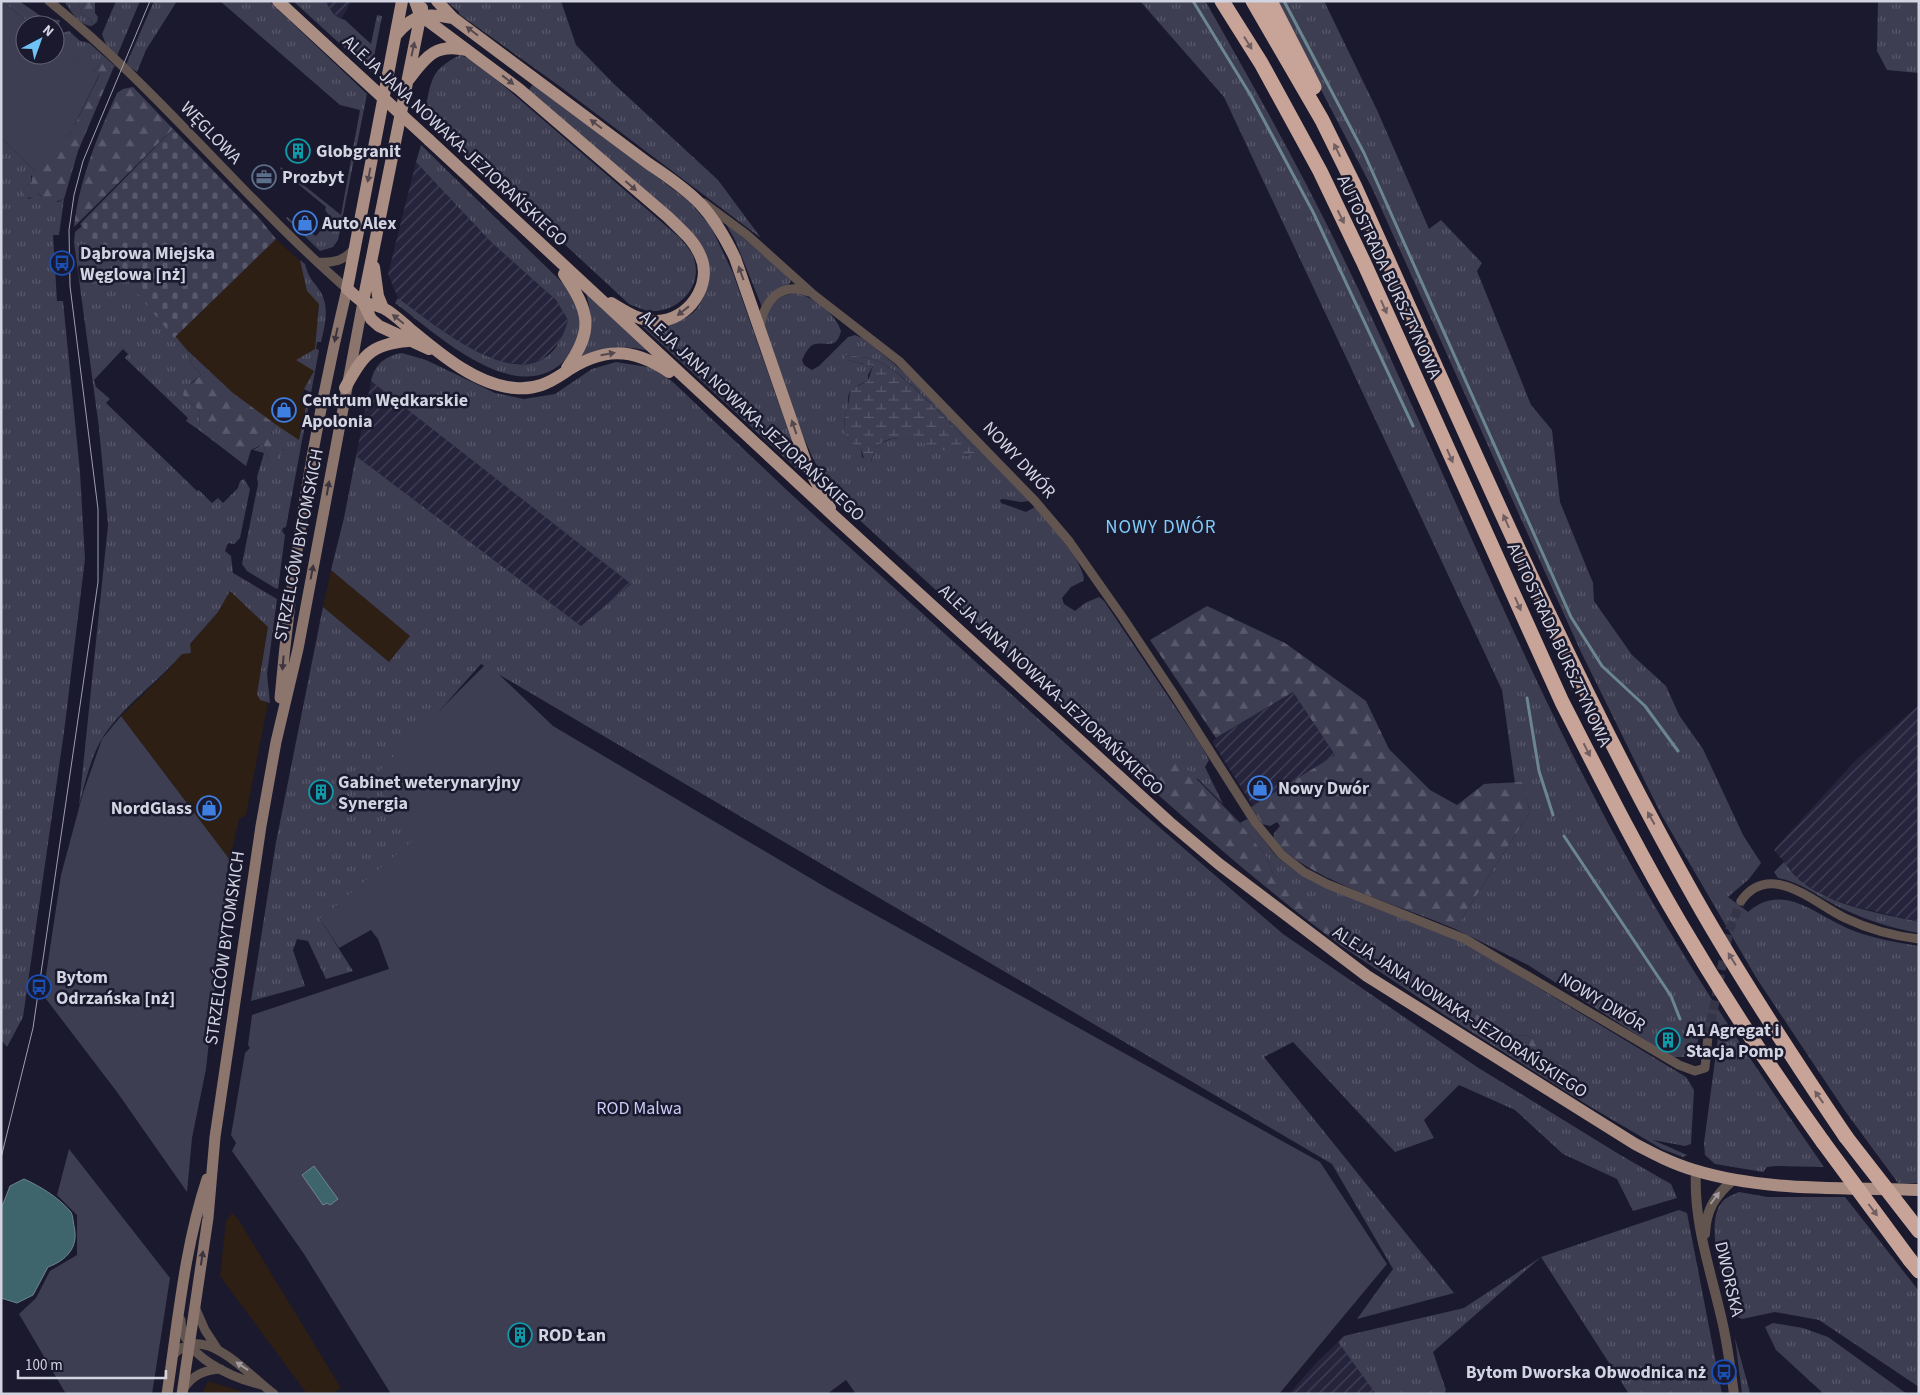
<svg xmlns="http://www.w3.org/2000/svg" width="1920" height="1395" font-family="'Source Sans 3',sans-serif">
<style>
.commercial{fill:#2e1f14}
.industrial{fill:url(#industrial-furrows)}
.grass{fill:url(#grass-tufts);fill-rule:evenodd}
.forest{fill:url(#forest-firs)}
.wetland{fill:url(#wetland-marsh)}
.cemetery{fill:url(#cemetery-stones)}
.garden{fill:#3e3e52}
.water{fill:#3f656c;stroke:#6b868f}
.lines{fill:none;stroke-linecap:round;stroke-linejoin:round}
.stream{stroke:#6b868f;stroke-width:3}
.minor-tunnel{stroke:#363548;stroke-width:9;stroke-dasharray:9 4.5;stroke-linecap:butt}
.minor{stroke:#625550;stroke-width:9}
.tertiary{stroke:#625550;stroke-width:10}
.secondary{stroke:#8b756d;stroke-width:11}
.primary{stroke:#aa8e83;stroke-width:12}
.motorway{stroke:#c7a497;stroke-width:15}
.tram{stroke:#9e9fae;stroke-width:1}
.primary-bridge{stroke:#aa8e83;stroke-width:12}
.motorway-bridge{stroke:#c7a497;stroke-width:15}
.oneway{fill:#54484f}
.oneway2{fill:#705e62}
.oneway3{fill:#3c3540}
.oneway4{fill:#a09ba0}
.labels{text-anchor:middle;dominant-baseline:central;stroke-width:5;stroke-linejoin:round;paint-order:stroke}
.street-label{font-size:18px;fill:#d3d4e1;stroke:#1a192d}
.poi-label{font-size:18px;font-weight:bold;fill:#d3d4e1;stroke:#1a192d;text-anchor:start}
.park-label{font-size:18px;fill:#cbccf7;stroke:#1a192d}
.neighbourhood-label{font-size:19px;letter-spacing:1px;fill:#7fcaf9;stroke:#1a192d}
</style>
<defs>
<pattern id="industrial-furrows" width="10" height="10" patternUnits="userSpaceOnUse" patternTransform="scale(1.25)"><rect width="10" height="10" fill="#25243c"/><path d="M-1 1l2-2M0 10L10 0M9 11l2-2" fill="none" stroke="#444358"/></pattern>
<pattern id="grass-tufts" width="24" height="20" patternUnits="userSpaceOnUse" patternTransform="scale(1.25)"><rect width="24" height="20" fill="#3e3e52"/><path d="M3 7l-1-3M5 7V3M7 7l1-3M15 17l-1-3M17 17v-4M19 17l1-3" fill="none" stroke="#59596b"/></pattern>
<pattern id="forest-firs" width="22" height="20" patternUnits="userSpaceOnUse" patternTransform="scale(1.25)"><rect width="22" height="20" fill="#3e3e52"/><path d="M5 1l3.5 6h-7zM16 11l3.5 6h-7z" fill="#59596b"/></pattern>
<pattern id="wetland-marsh" width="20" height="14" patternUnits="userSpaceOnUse" patternTransform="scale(1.25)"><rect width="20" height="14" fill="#3e3e52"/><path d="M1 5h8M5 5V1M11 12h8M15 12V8" fill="none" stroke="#59596b"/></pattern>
<pattern id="cemetery-stones" width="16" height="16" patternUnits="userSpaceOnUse" patternTransform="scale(1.25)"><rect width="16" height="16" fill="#3e3e52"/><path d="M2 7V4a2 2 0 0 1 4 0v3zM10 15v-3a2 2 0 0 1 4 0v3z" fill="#59596b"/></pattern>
</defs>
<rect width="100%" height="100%" fill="#1a192d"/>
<path class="commercial" d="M276,239L302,263L307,291L319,303L314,371L301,396L307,401L299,440L265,418L233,393L174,338Z
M331,570L410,636L389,662L323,607Z
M230,591L268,627L257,694L263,701L268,703L246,815L239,819L230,860L121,716L168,670L218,612Z
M232,1213L238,1219L341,1388L331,1394H307L220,1276L226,1221Z
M208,1381L240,1391L245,1394H202Z"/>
<path class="industrial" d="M326,1H352L341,19L327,8Z
M416,162L492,243L556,300L568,320L563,338L544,358L531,365L497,362L460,343L398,298L388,274Z
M371,381L396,400L631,584L581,626L356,456Z
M1293,692L1335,755L1253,806L1213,743L1214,740Z
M1919,705V922L1853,906L1824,896L1800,881L1774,850L1855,761Z
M1338,1342L1377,1394H1289L1317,1362Z"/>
<path class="grass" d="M2,1H19L45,19L60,20L58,29L62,33L69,31L80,41L89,43L115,66L113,69L107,63L100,62L94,72L71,55L42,94L75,125L71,132L38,101L1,73V65L35,89L64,50L55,43V25H32Z
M64,1H78L82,14L91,20L92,26C78,25 72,12 64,1Z
M116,1H140L117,56L106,45L102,34Z
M154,1H177L146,50L137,72L126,65Z
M220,1H269L367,94L338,240L333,247L320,251L286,218L287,217L309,236L311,233L316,236L331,218L325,210L326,207L280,169L281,167L341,215L360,110L340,105Z
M293,1H326C328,7 334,18 345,20L371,44L377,15L382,16L371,72Z
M446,1H561L576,45L614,84L718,180L761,238L558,85L459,14V12Z
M1140,1H1205L1207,4C1253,85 1298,165 1339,249C1432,439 1509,638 1609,825C1673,944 1747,1056 1824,1167L1775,1166L1767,1167L1763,1172L1715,1164L1705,1155L1704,1143L1718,1038L1701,1028L1695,1053L1686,1057H1672L1528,965L1455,929L1530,812L1522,783H1515L1502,690L1224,97Z
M1275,1H1324L1377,110L1429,229L1441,220L1482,263L1477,271L1531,405L1552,430L1560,502L1593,583L1594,601L1632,655L1666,686L1679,715L1703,749L1743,835L1761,863L1749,879L1728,897L1748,912C1783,882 1814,914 1849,929C1872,938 1894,942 1919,946V1183H1898L1845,1111L1757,979L1662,816L1581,652L1372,188Z
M1878,1H1919V73L1887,70L1877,51Z
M460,55L475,61L679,237C683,242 688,247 691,252C707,282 681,312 651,311C644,311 635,306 629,304L424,114C432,82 428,71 460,55Z
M533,84L689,201L711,227L733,273L802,470L799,471L643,327C664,325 693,324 703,298C707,287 705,271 706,259L528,91Z
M1,138L36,172L31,176L32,182L25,187L24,195L29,199L38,193L41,196L58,202L64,199L59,235H53L57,301H63L80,472L85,559L64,732L23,1017L7,1047L1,1040Z
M421,145L573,293C582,317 587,335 568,357C519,413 437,334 395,303L398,298C442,330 542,417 568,320L556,300L492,243L416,162Z
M726,224H728L790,279L791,282C779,294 773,286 762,307L735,240Z
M82,226L187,350L191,363L201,375L192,382L183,396L200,411L199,430L186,421L188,418L125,358L128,354L123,349L94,380L96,387L110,399L106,403L197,491L199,490L212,503L218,498L223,503L238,488L240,481L244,479L250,489L240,538L234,544L228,543L225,551L231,556L233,573L277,599L267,674L270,703L260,700L257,694L268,627L230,591L218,612L190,644L191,653L182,654C159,681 128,702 107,731C92,751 85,782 79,806L108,525L99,428L74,242L75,232Z
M300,260L305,264C309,279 312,279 320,291C330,307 325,325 321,342H317L316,349L319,350L311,393L304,389L314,371L296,360L315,349L319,304L307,291Z
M586,293L650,351C622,345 609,347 582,356C593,331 593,319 586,293Z
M794,293C812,295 836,314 841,331C836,351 826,341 815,344C809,345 805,354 802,360L804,365L812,370L819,366L848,337L855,335L862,338C924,384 976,445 1029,501L1021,502L1003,499L1000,500L1001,503L1026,512L1035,507C1051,526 1078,553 1084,578L1083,581L1071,587L1062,598L1064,604L1075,611L1085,603L1099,597L1104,601L1200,744L1209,760L1205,767L1223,804L1198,779L1145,764L1101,731L1096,740L988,638L841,503C805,461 785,382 765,329C764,309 775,296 794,293ZM845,355C856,356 868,357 879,362C906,373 952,426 974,448L968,456C939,453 900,422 875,449L871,462L862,457L861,449C845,442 841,426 847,410C849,405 847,399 849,394C852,387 862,383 868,381V375L873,366L847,360Z
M402,353L426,360L495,393L524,399L555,394L592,369L616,362L654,368L674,383L792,495L1130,802L1283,934L1477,1067L1622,1156L1671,1184L1677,1198L1633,1211L1617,1179L1563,1154L1515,1110L1459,1085L1424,1120L1434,1138L1395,1152L1293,1042L1264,1057L1454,1293L1357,1319L1393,1269L1332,1164L481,664L376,782L422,838L320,919L353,971L326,979L308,941L297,939L293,950L305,986L251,1001L276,842L323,607L389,662L410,636L331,570L344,518L356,456L581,626L631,584L371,381C375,364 385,356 402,353Z
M307,401L309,403L286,527L283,528L282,531L285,535L278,589L275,588L247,571L242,564L258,484L257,477L264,453L253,450L263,444L269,461L273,463L283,450L271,434L275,424L299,440Z
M1247,819L1277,857L1303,876L1326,888L1463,942L1686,1077L1694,1090L1691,1144L1685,1146L1653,1140L1687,1155L1683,1157L1662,1149L1589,1106L1443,1014L1346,949L1347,940L1273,874L1267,858L1240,823ZM1391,959L1491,1023L1516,1036L1527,1035L1533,1039L1540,1053L1561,1065L1562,1071L1533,1054L1528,1042L1518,1043L1498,1032H1492L1427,993L1381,960Z
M1784,862C1789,868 1795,877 1802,882C1834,907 1880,913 1919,922V933C1890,928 1863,919 1837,906C1817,896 1801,882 1778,878L1774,872Z
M1739,1192L1767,1197H1845L1919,1291V1387L1819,1320L1775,1312L1742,1319L1732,1315C1726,1288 1702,1224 1723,1201C1726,1197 1735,1194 1739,1192Z
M1679,1210L1687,1213L1722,1394H1629L1541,1257L1433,1352L1446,1390L1444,1394H1376L1338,1342L1344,1336L1464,1308L1541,1257Z
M1773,1323L1803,1328L1828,1337L1907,1394H1824L1776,1350L1765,1327Z
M1735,1338L1749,1389L1750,1394H1742Z"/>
<path class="forest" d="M78,1L95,2V13L98,17L97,22L92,26L91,20L82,14Z
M100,62H107L113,69L78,151L64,199C48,205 48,201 38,193L34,197L27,198L22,194L25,187L32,182V173L71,132L99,76L94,72Z
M133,87L173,129L74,227C79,181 97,137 117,93L123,89Z
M187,350L233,393L275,424L271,434L278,438L283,450L273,464L269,461L263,444L251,450L246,466L199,430L200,411L183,396L184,390L201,375L191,363Z
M1207,606L1285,643L1366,701L1389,749L1430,790L1457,805L1484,784L1522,782L1530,812L1455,929C1404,906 1307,881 1273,839L1274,833L1280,826L1277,822L1270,826L1262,824L1251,807L1335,755L1293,692L1216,738L1150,640Z
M1101,731L1145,764C1161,760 1170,757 1184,766L1240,823L1267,858L1273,874L1344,933L1347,940L1346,949C1260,887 1182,815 1102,746L1096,740Z
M1391,959L1491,1023L1516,1036L1527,1035L1533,1039L1540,1053L1561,1065L1563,1067L1562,1071L1533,1054L1528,1042L1518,1043L1498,1032L1492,1033L1427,993L1380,960Z"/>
<path class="wetland" d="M845,355C856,356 868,357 879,362C905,373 952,426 974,448L976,451C959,471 904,418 877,447C873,452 872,459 870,465H866L861,449C843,441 842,426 847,409C849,403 849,396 851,389L868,381L873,366L847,360L844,358Z"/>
<path class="cemetery" d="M173,129L259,218L276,239L174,338L80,224Z"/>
<path class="garden" d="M2,1L32,25H25V55H55V43L99,75L71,132L36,172L1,138Z
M487,663L553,726L827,888L1320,1162L1387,1264L1279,1394H856L846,1380L827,1394H391L304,1254L232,1151L236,1143L231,1135L245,1053L250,1048L248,1045L252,1015L389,969L378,939L371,930L339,948L320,919L417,837L371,779Z
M121,716L230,860L226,878L231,879L218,960L206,1069L192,1138L187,1192L117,1092L43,995L61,875L83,793L102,739Z
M69,1149L170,1278L152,1394H66L19,1314L36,1298L50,1271L77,1255V1215L57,1195Z"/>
<path class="water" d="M314,1166L338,1199L330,1205L327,1203L323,1205L302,1175Z
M24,1179C40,1186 59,1198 70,1211C73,1214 73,1221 74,1226C79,1247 67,1260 48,1267L33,1295L17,1303L1,1298V1209L10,1186Z"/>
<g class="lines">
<path class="stream" d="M1193,1L1251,96L1313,212L1413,426
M1284,1L1364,153L1571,617L1602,666L1645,706L1678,751
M1527,698L1539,771L1553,815
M1564,836L1671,996L1680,1019"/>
<path class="minor-tunnel" d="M1708,1036L1729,931L1741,901"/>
<path class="minor" d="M49,1C157,88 243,198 347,289
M704,203L746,234L814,295L899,361L1035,501L1069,541L1123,618L1173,693L1255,822L1281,854L1304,872L1327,884L1465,939L1679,1065L1695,1071L1705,1068L1708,1036
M318,262C333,263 344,261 354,249
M760,327C764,301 780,281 809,292
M1741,901C1770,860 1814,903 1845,918C1868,929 1894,936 1919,939
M195,1307L205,1330L218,1350
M181,1320C181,1356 232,1378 262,1385
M172,1357C202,1318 250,1377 274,1394
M183,1390C192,1375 204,1370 221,1369"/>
<path class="tertiary" d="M1696,1171C1693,1224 1712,1274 1723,1325C1728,1348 1731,1371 1734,1394
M1705,1234C1706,1209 1715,1196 1733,1180"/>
<path class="secondary" d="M280,698C292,561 315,423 347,289
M167,1394C178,1322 184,1249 207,1179
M182,1394L208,1218L215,1137L261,826L276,742L298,649L363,302"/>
<path class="primary" d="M278,1L344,62
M402,1L347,289C353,293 358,300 365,303C371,305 378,305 383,308C393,313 402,322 410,329C439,353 476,385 515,388C535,390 549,383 564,373C602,347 632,347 669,372
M415,1L420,15L519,89L668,217C680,229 693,239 700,255C714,284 688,321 657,321C639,321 626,312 611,303
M437,1L453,18L649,164C694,194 711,208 735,258L806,463L830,508
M396,35C414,13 427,13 453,18
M409,79C426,57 435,43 466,50
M429,140L836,518L1169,822L1219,864L1367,976L1635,1144C1654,1154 1673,1164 1694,1170C1765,1192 1845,1187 1919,1190
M374,267L378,296L383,308
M564,274C590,312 594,330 567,368
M363,302L422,8
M363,302L371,319L379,326L429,349
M345,388C363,356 370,344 408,341"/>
<path class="motorway" d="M1222,1L1261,63L1320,171L1364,263L1562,702C1600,776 1638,852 1680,923C1724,998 1772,1071 1823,1142
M1253,1L1322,120L1354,185C1463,426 1566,670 1696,900C1742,981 1794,1060 1846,1137
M1270,1L1314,87
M1910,1260L1919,1271"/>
<path class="tram" d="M1,1158L33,1028L98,582V509L70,286L69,230L74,195L83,161L150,1"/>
<path class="primary-bridge" d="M344,62L429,140"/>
<path class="motorway-bridge" d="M1846,1137L1919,1231
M1823,1142L1910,1260"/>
</g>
<defs><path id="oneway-solid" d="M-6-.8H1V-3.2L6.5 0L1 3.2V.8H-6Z" transform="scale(1.25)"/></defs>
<g class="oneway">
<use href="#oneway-solid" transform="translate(472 31) rotate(-143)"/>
<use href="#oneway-solid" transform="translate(413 49) rotate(-78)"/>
<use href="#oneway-solid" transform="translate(508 80) rotate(38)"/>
<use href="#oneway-solid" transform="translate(596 124) rotate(-143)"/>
<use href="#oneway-solid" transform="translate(369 175) rotate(101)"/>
<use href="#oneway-solid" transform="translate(631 186) rotate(41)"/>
<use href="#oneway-solid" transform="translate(741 273) rotate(-110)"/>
<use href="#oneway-solid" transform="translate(683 311) rotate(142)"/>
<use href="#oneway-solid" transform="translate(398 319) rotate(-141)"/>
<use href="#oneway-solid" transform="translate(608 354) rotate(-10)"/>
<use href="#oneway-solid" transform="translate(794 427) rotate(-109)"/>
</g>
<g class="oneway2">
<use href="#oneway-solid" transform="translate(1248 43) rotate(58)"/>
<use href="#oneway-solid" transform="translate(1337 150) rotate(-116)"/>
<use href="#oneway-solid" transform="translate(1341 217) rotate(64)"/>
<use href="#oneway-solid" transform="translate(1384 307) rotate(66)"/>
<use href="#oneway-solid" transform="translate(1450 456) rotate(66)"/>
<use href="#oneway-solid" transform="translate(1506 521) rotate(-114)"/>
<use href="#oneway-solid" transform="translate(1518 604) rotate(66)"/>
<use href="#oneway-solid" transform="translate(1587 750) rotate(63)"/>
<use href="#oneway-solid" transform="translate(1651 818) rotate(-119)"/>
<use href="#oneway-solid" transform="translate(1732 959) rotate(-122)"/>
<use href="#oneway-solid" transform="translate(1819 1097) rotate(-125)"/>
<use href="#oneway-solid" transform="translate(1873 1210) rotate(53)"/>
</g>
<g class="oneway3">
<use href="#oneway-solid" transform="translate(336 335) rotate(102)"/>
<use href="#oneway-solid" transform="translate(328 488) rotate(-80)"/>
<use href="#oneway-solid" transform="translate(312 572) rotate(-79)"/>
<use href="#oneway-solid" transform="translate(283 663) rotate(95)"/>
<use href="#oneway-solid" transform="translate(202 1258) rotate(-81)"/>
</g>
<g class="oneway4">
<use href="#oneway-solid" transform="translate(1715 1198) rotate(-53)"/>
<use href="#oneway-solid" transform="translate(242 1366) rotate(-146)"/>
</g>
<defs>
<g id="building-ring" transform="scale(1.25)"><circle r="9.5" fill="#1a192d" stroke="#0f9aa8" stroke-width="1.5"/><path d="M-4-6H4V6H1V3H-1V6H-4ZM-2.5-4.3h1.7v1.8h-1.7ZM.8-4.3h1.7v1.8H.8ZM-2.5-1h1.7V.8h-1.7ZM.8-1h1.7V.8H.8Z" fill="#0f9aa8"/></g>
<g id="office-ring" transform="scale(1.25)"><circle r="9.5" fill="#1a192d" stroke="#5c6f8a" stroke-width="1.5"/><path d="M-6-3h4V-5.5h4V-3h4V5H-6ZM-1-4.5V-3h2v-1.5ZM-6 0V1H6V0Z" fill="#5c6f8a"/></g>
<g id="shop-ring" transform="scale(1.25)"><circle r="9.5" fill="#1a192d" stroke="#3f7fe0" stroke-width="1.5"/><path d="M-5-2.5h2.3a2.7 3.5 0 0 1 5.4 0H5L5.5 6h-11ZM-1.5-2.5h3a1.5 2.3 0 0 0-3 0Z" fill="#3f7fe0"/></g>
<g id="bus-ring" transform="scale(1.25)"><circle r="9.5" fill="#1a192d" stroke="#1a4fb4" stroke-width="1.5"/><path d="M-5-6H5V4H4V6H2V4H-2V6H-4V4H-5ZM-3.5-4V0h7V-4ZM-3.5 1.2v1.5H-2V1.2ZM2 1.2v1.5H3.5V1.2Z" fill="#1a4fb4"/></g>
</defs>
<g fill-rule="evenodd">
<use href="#building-ring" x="298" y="151"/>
<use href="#office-ring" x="264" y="177"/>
<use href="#shop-ring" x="305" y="223"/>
<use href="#bus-ring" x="62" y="263"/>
<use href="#shop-ring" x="284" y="410"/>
<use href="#shop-ring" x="1260" y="788"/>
<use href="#building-ring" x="321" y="792"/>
<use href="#shop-ring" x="209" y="808"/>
<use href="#bus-ring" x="39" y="987"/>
<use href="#building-ring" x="1668" y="1040"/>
<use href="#building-ring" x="520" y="1335"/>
<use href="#bus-ring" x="1724" y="1372"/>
</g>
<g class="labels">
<g class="street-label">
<text transform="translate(211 133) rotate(46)">WĘGLOWA</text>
<text transform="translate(455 141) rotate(43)">ALEJA JANA NOWAKA-JEZIORAŃSKIEGO</text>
<text transform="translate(1389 277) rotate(65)">AUTOSTRADA BURSZTYNOWA</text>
<text transform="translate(752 416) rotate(43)">ALEJA JANA NOWAKA-JEZIORAŃSKIEGO</text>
<text transform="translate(1019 460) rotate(47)">NOWY DWÓR</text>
<text transform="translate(299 545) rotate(-79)">STRZELCÓW BYTOMSKICH</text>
<text transform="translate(1559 645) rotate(65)">AUTOSTRADA BURSZTYNOWA</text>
<text transform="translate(1051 690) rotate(43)">ALEJA JANA NOWAKA-JEZIORAŃSKIEGO</text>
<text transform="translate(225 948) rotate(-82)">STRZELCÓW BYTOMSKICH</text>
<text transform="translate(1602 1002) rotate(31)">NOWY DWÓR</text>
<text transform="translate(1460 1012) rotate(33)">ALEJA JANA NOWAKA-JEZIORAŃSKIEGO</text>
<text transform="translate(1729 1279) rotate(77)">DWORSKA</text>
</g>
<g class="poi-label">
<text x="316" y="151">Globgranit</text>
<text x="282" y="177">Prozbyt</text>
<text x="322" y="223">Auto Alex</text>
<text x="80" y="253">Dąbrowa Miejska<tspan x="80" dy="21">Węglowa [nż]</tspan></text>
<text x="302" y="400">Centrum Wędkarskie<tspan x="302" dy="21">Apolonia</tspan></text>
<text x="338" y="782">Gabinet weterynaryjny<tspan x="338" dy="21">Synergia</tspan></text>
<text x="1278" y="788">Nowy Dwór</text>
<text x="192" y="808" text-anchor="end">NordGlass</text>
<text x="56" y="977">Bytom<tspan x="56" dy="21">Odrzańska [nż]</tspan></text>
<text x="1686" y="1030">A1 Agregat i<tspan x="1686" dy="21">Stacja Pomp</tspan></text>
<text x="538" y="1335">ROD Łan</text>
<text x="1706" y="1372" text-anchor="end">Bytom Dworska Obwodnica nż</text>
</g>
<g class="park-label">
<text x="639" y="1108">ROD Malwa</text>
</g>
<g class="neighbourhood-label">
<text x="1161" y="527">NOWY DWÓR</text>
</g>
</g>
<rect width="1920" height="1395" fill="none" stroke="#d3d4e1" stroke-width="5"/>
<g transform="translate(40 40) rotate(41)"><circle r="24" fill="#1a192d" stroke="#646475"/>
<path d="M0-4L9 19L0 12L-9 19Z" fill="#70c2f4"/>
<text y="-8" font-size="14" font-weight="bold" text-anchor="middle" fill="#d3d4e1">N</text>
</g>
<path d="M18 1370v8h148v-8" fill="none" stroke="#d3d4e1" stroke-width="2.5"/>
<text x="25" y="1370" font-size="15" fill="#d3d4e1" stroke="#1a192d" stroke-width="4" paint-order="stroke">100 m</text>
</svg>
